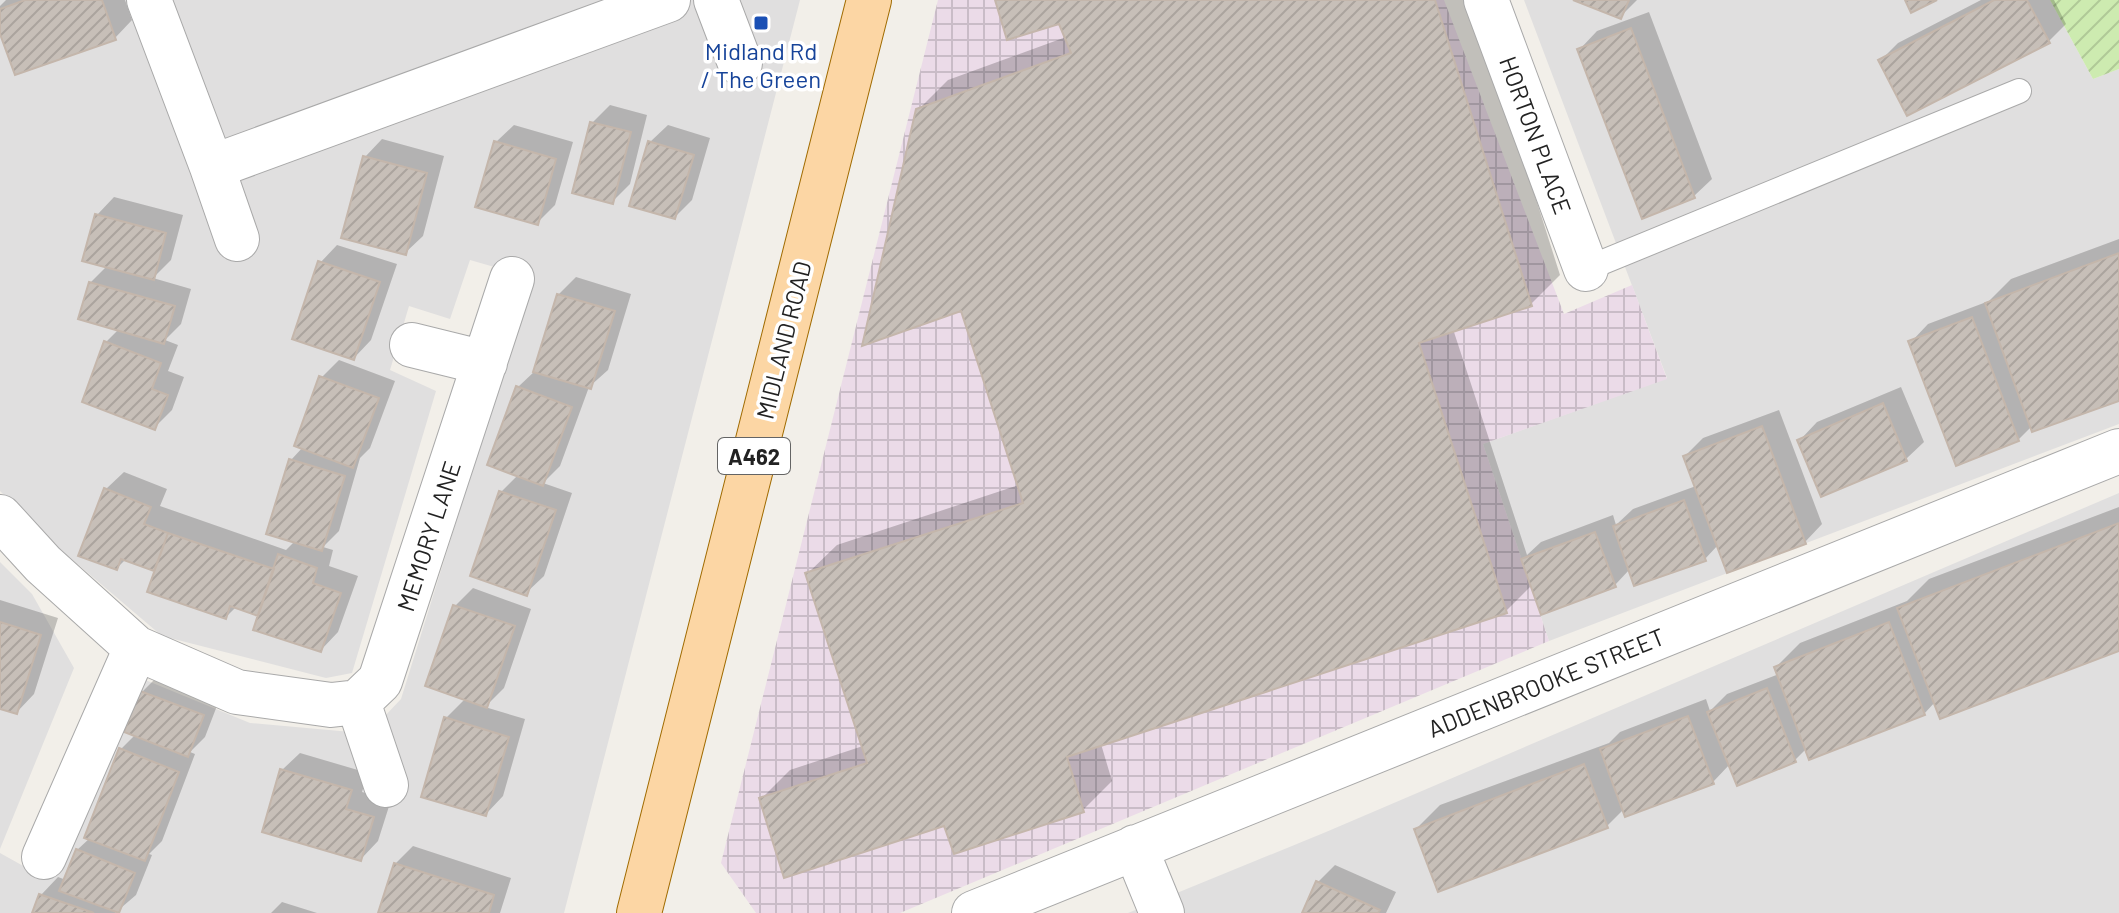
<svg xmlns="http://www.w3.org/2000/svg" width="2119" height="913" font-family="Barlow,sans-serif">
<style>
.residential{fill:#e0dfdf}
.industrial{fill:url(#industrial-grid)}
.garden{fill:url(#garden-furrows)}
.shadow{fill:#0003}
.building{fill:url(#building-hatch);stroke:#c4b6ab;stroke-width:2}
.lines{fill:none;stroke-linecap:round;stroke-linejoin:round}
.lane-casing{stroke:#a9a9a9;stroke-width:26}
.street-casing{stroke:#a9a9a9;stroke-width:46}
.primary-casing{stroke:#a06b00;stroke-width:46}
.lane{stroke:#fff;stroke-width:24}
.street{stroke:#fff;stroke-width:44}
.primary{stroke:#fcd6a4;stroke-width:44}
.transit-dot{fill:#1a4fb4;stroke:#fff;stroke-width:3}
.labels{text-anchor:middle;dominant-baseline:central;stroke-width:7;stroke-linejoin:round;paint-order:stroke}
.shield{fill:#fff;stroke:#646464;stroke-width:2}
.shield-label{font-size:22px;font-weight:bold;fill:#222}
.transit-label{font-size:24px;fill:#164399;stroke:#fff}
.street-label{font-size:24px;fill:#222;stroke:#fff}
</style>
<defs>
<pattern id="industrial-grid" width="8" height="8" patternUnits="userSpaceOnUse" patternTransform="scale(2)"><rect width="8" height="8" fill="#ebdbe8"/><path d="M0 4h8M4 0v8" fill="none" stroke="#c9bcc7"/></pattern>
<pattern id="garden-furrows" width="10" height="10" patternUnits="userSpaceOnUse" patternTransform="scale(2)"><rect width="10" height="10" fill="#cdebb0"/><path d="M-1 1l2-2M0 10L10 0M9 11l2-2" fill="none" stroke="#b0c997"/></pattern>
<pattern id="building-hatch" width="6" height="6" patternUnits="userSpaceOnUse" patternTransform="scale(2)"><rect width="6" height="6" fill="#c7bfb8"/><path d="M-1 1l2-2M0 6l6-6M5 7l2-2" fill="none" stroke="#aba49e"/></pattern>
</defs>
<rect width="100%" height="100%" fill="#f2efe9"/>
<path class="residential" d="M0,0H800L564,913H0V853L43,877L138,677L250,723L351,732L383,718L401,699L532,278L470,260L450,319L409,306L390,370L436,391L352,673L326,678L162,636L48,539L0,491Z
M1524,0H2050L2093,79L2119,69V424L1549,641L1483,444L1667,378Z
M2119,493V913H1128L1326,832Z
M0,562L32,594L74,668L0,849Z"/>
<path class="industrial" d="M938,0H1444L1564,314L1632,285L1667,379L1483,444L1549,641L900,913H756L721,863Z"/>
<path class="garden" d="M2050,0H2119V69L2093,79Z"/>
<path class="shadow" d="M6,0H125L132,20L115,38L0,28V6Z
M997,0H1473L1560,275L1531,304L1453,329L1527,555L1541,542L1613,515L1616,525L1633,509L1696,486L1685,456L1703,438L1779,410L1822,524L1805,542L1718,545L1705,559L1630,569L1615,585H1532L1506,611L1101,744L1112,781L1083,810L946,823L761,799L790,770L863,746L807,574L837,545L1019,485L918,110L948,80L1066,37L1060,21Z
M1578,0H1637L1621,16Z
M1981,0H2054L2066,24L2049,41L1881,60L1898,43Z
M1649,12L1712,179L1694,196L1643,216L1580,49L1597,31Z
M610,105L647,115L630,184L612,202L592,123Z
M514,125L573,142L555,205L537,223L496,142Z
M668,125L710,138L692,200L675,217L650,142Z
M382,139L444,156L423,236L405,253L365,157Z
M114,197L183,215L171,260L153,278L191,289L181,324L165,340L178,345L168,371L184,377L172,410L155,427L106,342L119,329L90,283L108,265L97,215Z
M2119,239V398L2032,426L2018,440L1911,342L1928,324L1989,301L2011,279Z
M337,245L397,264L371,340L354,358L320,263Z
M576,277L631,294L608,370L589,387L560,466L543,483L572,493L544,576L526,593L501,492L518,475V387L536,370L558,295Z
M339,360L395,381L370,448L360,458L339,531L323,547L333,550L329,566L358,576L338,632L321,650L260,614L237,606L226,617L156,570L126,559L117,568L106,489L124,472L167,489L160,506L286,550L295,541L291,460L303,447L321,378Z
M1901,387L1924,442L1906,459L1800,440L1817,422Z
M2119,507V649L1935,702L1924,714L1807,748L1795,760L1730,764L1713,782L1624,809L1607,826L1416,829L1440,805L1609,743L1620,732L1706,699L1710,711L1727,694L1779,674L1776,667L1800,643L1907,601L1929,579Z
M473,588L531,609L504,688L485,707L525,719L503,796L486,814L446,718L466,698L455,606Z
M0,600L58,618L34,694L17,712L0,707Z
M160,674L220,698L205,737L190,752L195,754L162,841L149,854L152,855L136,895L115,913H34L41,895L58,877L66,880L77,850L90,838L120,750L135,735L126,731L142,692Z
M300,753L368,773L362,792L391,800L378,841L361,859L282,770Z
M413,846L511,878L500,913H380L395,864Z
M1335,865L1396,892L1386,913H1304L1318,882Z
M282,902L317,913H271Z"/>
<path class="building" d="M25,0H102L116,40L15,75L0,34V9Z
M995,0H1435L1532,306L1419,343L1507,613L1067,757L1084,812L954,854L944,826L784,878L759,798L867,763L805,573L1023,503L961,311L862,346L916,109L1071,53L1059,24L1007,40Z
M1573,0H1629L1621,19Z
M1905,0H1937L1911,13Z
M1994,0H2027L2050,43L1907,116L1878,60Z
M1631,28L1695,198L1642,219L1577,49Z
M590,122L631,132L613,204L572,193Z
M494,141L556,159L538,225L475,207Z
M648,141L694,155L675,219L629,206Z
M363,156L427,173L406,255L341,238Z
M95,214L166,233L154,280L82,261Z
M2119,253V401L2032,432L1985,303Z
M318,261L380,282L354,360L292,339Z
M89,282L175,306L164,344L78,319Z
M557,294L615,311L591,389L533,372Z
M1972,317L2019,441L1956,466L1908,341Z
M104,341L161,363L152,389L168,395L155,430L82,402Z
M319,376L379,398L353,468L294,446Z
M516,386L572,407L543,486L487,465Z
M1883,403L1907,461L1821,497L1797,440Z
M1762,426L1806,544L1727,573L1683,456Z
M289,459L345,476L322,551L266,534Z
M104,488L151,507L144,524L168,533L154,571L121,559L117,570L78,556Z
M499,491L556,510L527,596L470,576Z
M1684,500L1706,561L1634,586L1613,526Z
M2119,523V651L1940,719L1897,608Z
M1595,532L1616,587L1541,615L1521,559Z
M168,533L274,569L258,616L230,606L226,619L147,592Z
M278,554L317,568L313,583L341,593L321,652L253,630Z
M453,605L515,626L487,708L425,686Z
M0,622L41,635L17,714L0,709Z
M1889,622L1925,715L1809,760L1774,667Z
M1767,688L1796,762L1737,786L1707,712Z
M140,691L204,715L188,757L124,732Z
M1688,716L1714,784L1625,817L1600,749Z
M444,717L509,737L486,816L421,797Z
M119,748L179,772L145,861L84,838Z
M1584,764L1608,828L1438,892L1414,829Z
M280,769L352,790L346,809L374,817L361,861L262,832Z
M76,849L135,873L119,913L59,891Z
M394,863L494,895L489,913H378Z
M1316,881L1380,910L1378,913H1302Z
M39,894L94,913H32Z"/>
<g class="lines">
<g class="lane-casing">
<path id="lane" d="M1586,269L2019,91"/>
</g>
<g class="street-casing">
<path id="street" d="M149,0L212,167L668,0
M716,0L740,63
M1486,0L1586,269
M212,167L237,239
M412,345L485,363
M0,517L43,564L136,648L237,692L331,705L358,702L380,681L512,279
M358,702L386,785
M1135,847L1162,913
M44,857L136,648
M974,913L2119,451"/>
</g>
<g class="primary-casing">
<path id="primary" d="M639,913L869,0"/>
</g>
<use href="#lane" class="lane"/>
<use href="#street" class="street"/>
<use href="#primary" class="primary"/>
</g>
<rect class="transit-dot" x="753" y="15" width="16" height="16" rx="4"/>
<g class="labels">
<rect class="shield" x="718" y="438" width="72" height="36" rx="6"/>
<g class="shield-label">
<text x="754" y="456">A462</text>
</g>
<g class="transit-label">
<text x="761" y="50">Midland Rd<tspan x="761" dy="28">/ The Green</tspan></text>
</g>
<g class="street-label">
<text transform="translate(1536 135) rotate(70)">HORTON PLACE</text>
<text transform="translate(783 340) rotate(-76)">MIDLAND ROAD</text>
<text transform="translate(428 536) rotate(-72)">MEMORY LANE</text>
<text transform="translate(1546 682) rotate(-22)">ADDENBROOKE STREET</text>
</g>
</g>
</svg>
